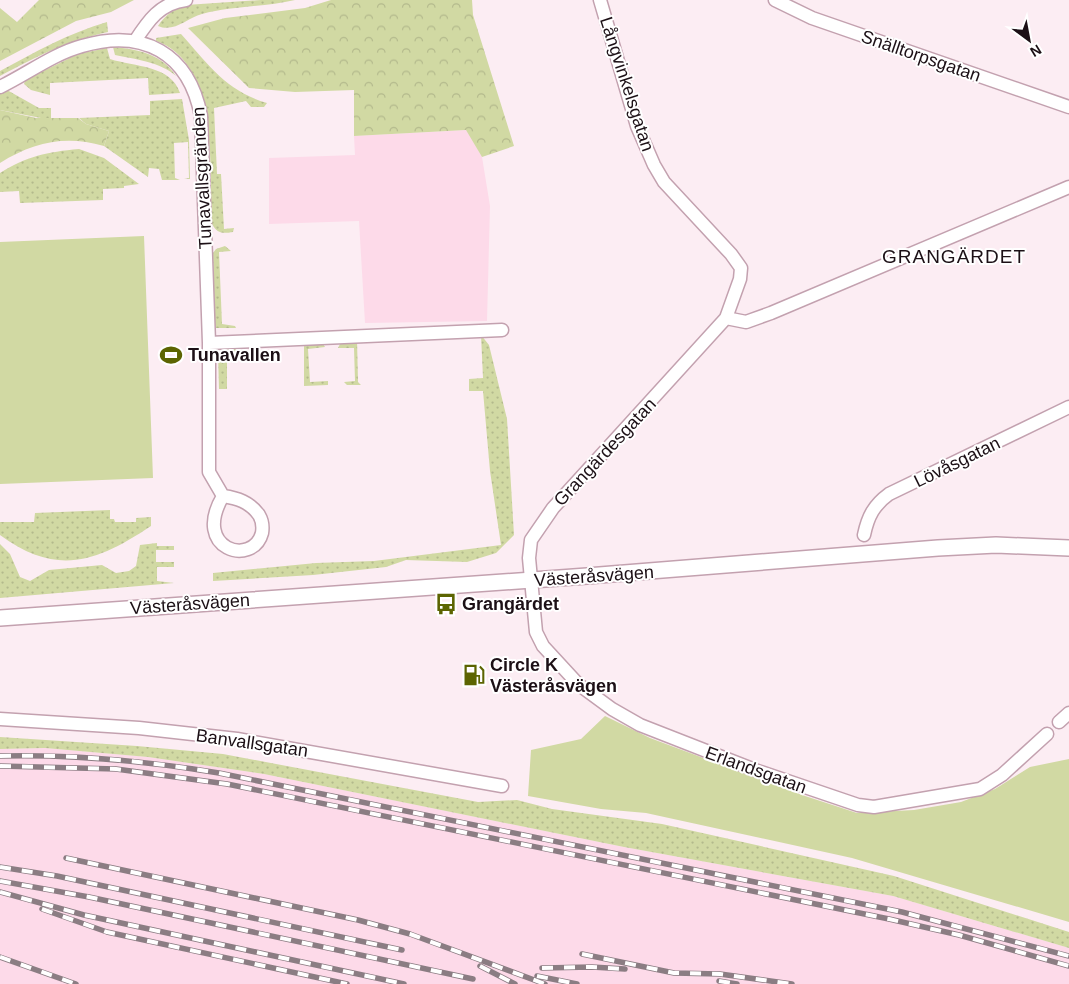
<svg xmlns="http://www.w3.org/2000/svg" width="1069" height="984" font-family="Helvetica,sans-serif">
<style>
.built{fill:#fddae9}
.grass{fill:url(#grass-dots)}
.forest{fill:url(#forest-crowns)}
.park{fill:#d1d9a3}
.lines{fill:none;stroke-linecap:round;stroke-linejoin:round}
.minor-casing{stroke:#c3a1af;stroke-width:15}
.tertiary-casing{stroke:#c3a1af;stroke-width:18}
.minor{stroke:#fff;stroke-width:12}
.tertiary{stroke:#fff;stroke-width:15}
.rail-casing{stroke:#8b7d83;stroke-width:5.5}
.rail{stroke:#fff;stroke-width:4;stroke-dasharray:11;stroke-linecap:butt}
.labels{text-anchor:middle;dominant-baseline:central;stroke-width:4;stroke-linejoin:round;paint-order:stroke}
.street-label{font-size:18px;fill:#1c1016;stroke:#fff}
.poi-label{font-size:18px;font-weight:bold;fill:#1c1016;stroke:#fff;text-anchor:start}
.neighbourhood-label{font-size:19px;letter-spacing:1px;fill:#1c1016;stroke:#fff}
</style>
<defs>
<pattern id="grass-dots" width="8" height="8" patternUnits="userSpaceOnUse" patternTransform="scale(1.25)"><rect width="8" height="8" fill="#d1d9a3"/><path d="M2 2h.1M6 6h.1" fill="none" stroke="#b3b98c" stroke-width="1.8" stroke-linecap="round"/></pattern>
<pattern id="forest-crowns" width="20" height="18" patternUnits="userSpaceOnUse" patternTransform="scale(1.25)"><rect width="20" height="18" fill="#d1d9a3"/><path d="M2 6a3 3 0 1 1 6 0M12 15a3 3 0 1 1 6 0" fill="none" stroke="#b3b98c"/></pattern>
</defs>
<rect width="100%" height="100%" fill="#fcedf3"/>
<path class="built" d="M467,130L482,157L490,206L487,321L365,323L359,221L269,224V158L355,155L354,136Z
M45,748L148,757L264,774L624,847L893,896L1069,948V984H0V749Z"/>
<path class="grass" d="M261,0H295C265,7 232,6 202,14C187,18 174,33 158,26C165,15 174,9 186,5Z
M107,22L108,32C66,41 38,56 0,76V71C35,52 69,33 107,22Z
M181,34C208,64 226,91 267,103L264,107H251L246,101L214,108L217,174H221L224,229L234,228L233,232C222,234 217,233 212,224C209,170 220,63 156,41V38Z
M113,47C137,49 162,54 176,76C161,62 134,59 115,55Z
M107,48L110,59C135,67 171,65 180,93L149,95L148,78L50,83V95L31,90L24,84L25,80L78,54Z
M7,90L39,108H51V120L0,110V94Z
M182,99L189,140L190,179H184L189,178L188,142L174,143L175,178L180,180H162L159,169L149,168L148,177L104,146L109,131L86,124L79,118L150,115V101Z
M79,149L104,158L139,184L124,186V188L103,189V200L20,203L19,191L0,192V173C27,156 47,152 79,149Z
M225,246L231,251L219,252L222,324L235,326L236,328H215L213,253L216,249Z
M481,335L489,345L507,419L514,535L496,553L467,562L406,560L386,567L313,575L213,581V573L316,563L374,561L501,545L490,471L483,391H469V379L483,378Z
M357,339L358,382L361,385H347L344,382L355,381L354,348H338L342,340Z
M304,342H322L325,347L308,349L310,382L328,381V385L304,386Z
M233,345H239L240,358L227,359V389H219L218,353Z
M110,510V519H114L115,522H136V518L151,517V526C97,562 57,577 0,535V522H34L35,513Z
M157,543V546H174V550H156V562H174V567H157V581L174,583L0,598V544L10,554L20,577L30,581L49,570L102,565L116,573L129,571L136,566L140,545Z
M0,737L137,746L223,754L478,802L517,800L552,809L662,824L894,876L1069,932V948L893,896L624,847L264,774L148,757L45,748L0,749Z"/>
<path class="forest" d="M39,0H134L111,12L76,21L0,61V8L17,22Z
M331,0H472L473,15L514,146L482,157L466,130L354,136V90L295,92L249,88L188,28L225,18L305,8Z
M0,110L36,118H78L86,124L109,131L104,146C65,135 34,142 0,163Z"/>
<path class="park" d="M144,236L153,478L0,484V242Z
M605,716L650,738L802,795L857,813L914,810L961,802L995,789L1030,767L1069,759V922L852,858L646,813L601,809L528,796L531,750L581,739Z"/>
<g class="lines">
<g class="minor-casing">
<path id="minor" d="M600,0L637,126L654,165L664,182L731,254L741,268L740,279L726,318L553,508L531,540L529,558L536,632L543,646L578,684L612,709L640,725L755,770L858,805L874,807L980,789L1002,775L1047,734
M775,0L812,18L1069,107
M135,41C148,21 160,3 186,0
M0,87C27,74 53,54 82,46C143,28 189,53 201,116L209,343V472L223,496C237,498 250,502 259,515C262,520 263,527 262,533C253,567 191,550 223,496
M726,318L746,322L771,313L1069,187
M209,343L502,330
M864,535C868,516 874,505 889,494L1069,407
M0,719L139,728L237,739L502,786
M1059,722L1069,713"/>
</g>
<g class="tertiary-casing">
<path id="tertiary" d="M0,618L587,576L938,548L996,545L1069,548"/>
</g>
<use href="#minor" class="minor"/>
<use href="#tertiary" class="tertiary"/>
<g class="rail-casing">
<path id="rail" d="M0,756C74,754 146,761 219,773L902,912L1069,956
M0,766L116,769L227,784L889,919L959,935L1069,966
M66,858L358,920L410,934L545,984
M0,867L57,876L402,950
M0,881L89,897L473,979
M0,892L84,915L404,984
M42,909L107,932L347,984
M582,954L674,973L720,974L792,984
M0,957L76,984
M480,966L515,984
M542,968L592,967L625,969
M537,976L577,984
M719,981L737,984"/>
</g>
<use href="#rail" class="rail"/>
</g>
<defs>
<g id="stadium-bare" transform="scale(1.725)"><path d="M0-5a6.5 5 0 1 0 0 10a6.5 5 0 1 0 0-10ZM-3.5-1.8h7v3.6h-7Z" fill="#5c6401" stroke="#fff" stroke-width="2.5" paint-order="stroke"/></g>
<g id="bus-bare" transform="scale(1.725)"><path d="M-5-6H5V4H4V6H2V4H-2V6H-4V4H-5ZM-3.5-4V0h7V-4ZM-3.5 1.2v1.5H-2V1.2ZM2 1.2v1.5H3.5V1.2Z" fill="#5c6401" stroke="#fff" stroke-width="2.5" paint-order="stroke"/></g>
<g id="fuel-bare" transform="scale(1.725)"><path d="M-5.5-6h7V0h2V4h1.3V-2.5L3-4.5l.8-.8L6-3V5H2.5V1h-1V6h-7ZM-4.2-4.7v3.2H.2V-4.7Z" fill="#5c6401" stroke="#fff" stroke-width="2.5" paint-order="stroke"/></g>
</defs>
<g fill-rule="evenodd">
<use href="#stadium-bare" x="171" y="355"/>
<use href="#bus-bare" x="446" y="604"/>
<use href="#fuel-bare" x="474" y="675"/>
</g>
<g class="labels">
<g class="street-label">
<text transform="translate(921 56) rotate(19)">Snälltorpsgatan</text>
<text transform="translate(627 84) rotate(72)">Långvinkelsgatan</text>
<text transform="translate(202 178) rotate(-93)">Tunavallsgränden</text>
<text transform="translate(605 452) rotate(-47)">Grangärdesgatan</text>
<text transform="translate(957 462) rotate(-26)">Lövåsgatan</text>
<text transform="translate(594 576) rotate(-4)">Västeråsvägen</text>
<text transform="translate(190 604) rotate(-4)">Västeråsvägen</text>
<text transform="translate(252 743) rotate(8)">Banvallsgatan</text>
<text transform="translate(756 770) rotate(20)">Erlandsgatan</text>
</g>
<g class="poi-label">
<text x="188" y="355">Tunavallen</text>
<text x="462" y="604">Grangärdet</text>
<text x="490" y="665">Circle K<tspan x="490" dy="21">Västeråsvägen</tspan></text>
</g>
<g class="neighbourhood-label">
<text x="954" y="256">GRANGÄRDET</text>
</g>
</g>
<g transform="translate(1029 40) rotate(148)" stroke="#ffffff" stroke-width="4" paint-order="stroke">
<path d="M0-4L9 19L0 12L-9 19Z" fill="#1c1016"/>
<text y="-8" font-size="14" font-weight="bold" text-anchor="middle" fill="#1c1016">N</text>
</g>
</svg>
